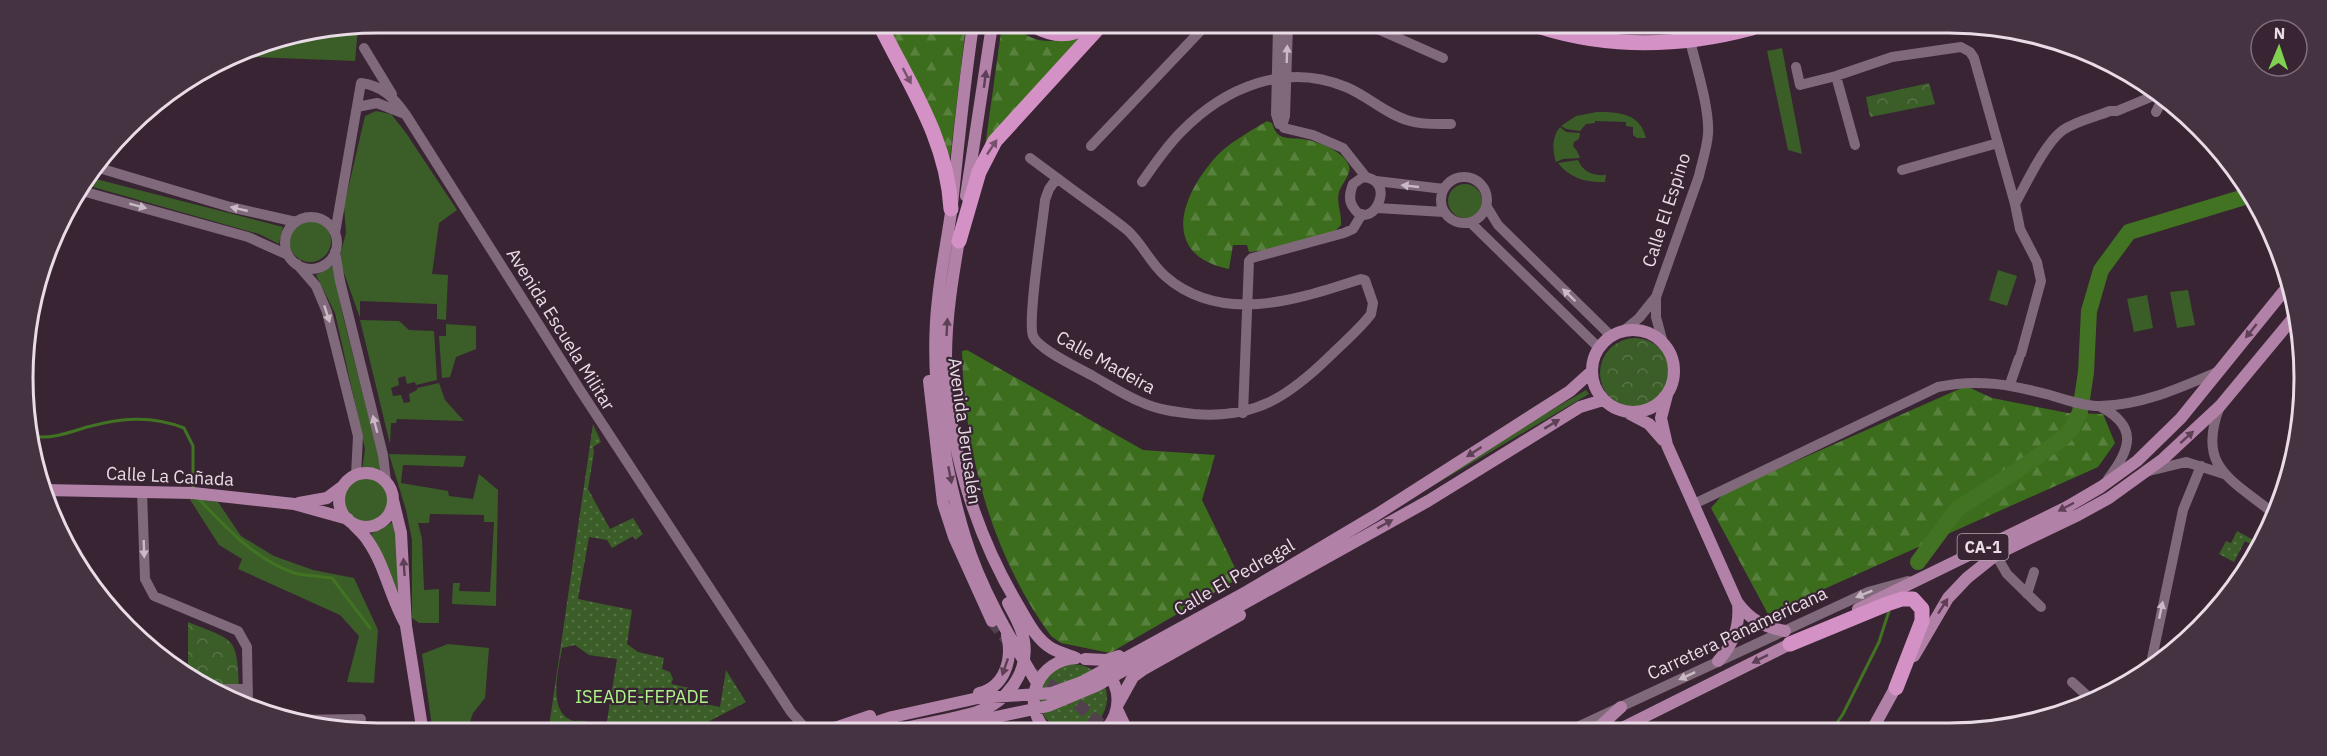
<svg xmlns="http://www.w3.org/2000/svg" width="2327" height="756" font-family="'IBM Plex Sans',sans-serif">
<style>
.grass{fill:#3b5e28}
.forest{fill:url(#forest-firs)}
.park{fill:url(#park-crowns)}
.garden{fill:url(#garden-dots)}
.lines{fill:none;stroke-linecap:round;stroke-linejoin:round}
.stream{stroke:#417322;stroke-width:3}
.river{stroke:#417322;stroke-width:16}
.major-tunnel{stroke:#53404e;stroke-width:12;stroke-dasharray:12 6;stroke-linecap:butt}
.minor{stroke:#80697a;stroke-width:10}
.major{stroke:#b281a7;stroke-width:12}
.highway{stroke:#d491c5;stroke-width:15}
.oneway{fill:#cabac6}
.oneway2{fill:#76506d}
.oneway3{fill:#5d4056}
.labels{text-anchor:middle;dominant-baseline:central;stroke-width:4.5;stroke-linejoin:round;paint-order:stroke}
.shield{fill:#382433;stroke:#b4a5b0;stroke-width:1.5}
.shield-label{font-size:16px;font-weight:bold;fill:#e9dce6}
.street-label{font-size:18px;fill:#e9dce6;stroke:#382433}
.park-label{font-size:18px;fill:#aef389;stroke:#382433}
.rim{fill:none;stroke:#e9dce6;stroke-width:3}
</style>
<defs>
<pattern id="forest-firs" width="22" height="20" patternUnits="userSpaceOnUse" patternTransform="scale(1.5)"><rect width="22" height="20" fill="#3c6d1c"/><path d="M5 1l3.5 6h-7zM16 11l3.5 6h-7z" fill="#58813d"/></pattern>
<pattern id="park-crowns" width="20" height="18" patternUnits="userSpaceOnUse" patternTransform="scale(1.5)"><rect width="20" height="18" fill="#3b5e28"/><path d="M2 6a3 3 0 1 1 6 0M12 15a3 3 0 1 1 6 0" fill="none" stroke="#577447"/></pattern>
<pattern id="garden-dots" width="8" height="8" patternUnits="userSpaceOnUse" patternTransform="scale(1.5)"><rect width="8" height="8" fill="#3b5e28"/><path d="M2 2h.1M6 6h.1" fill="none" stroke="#577447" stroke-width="1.8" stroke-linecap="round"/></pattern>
</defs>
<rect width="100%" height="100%" fill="#382433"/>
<path class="grass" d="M358,27L355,61L232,56L242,49Z
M1782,48L1802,154L1788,150L1767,51Z
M376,111L391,114L406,133L457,210L439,223L432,274L448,275L446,320L437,319V304L360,301V318L339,259L346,233L344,206L365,116Z
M1597,112C1619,112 1640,113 1646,138H1637L1633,135V127L1626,126V122L1595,121V123L1586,124L1580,131L1566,129L1561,126L1576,116Z
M1560,127L1566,132L1580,133L1579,139L1574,142L1573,146L1577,151L1580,158L1563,159L1556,162C1552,150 1552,137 1560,127Z
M1578,160C1583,172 1593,176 1606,175L1605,182C1587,183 1569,178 1558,163Z
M92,178L283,227L279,244L259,234L86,185Z
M1448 201a17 17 0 1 1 34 0a17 17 0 1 1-34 0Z
M289 241a21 21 0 1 1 42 0a21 21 0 1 1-42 0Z
M333,266L343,316L379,457V472L362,471L365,449L341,340L335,313L316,275Z
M1998,270L2017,276L2007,306L1989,300Z
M2188,290L2195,325L2177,328L2170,292Z
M2147,295L2153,328L2134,332L2127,299Z
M360,320L399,321L409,330L434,331L437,380L416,385L415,382L407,384L405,376L398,378L399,385L391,388L393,396L401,395L404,403L410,402L409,394L417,390V388L439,383L445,400L464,421L397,419L396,423H391L390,444Z
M446,324L476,326V349L456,357L450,377L442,378L439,336H446Z
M1586,390L1589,394L1121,669L1117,663Z
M389,454L466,456L463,467L403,465L401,483L448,491L449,496L473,499L479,474L498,490L496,606L452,604L453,583H460L459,591L490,592L494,522H484V515L430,514L429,523H418L422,539L424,590L439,589V623H419L412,618V540L406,510Z
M343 500a23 23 0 1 1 46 0a23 23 0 1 1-46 0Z
M189,498L218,502L241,536L274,556L313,570L354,578L378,630L374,683L347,682L359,636L340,615L238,569L242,559L219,545Z
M393,522L397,543L400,601L371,534Z
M448,644L489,648L485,698L473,713L468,727H432L422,654Z"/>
<path class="forest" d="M883,25C897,25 907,32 920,32C931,32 938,29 947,25C953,24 961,25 966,25L950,159C936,110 909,68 883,25Z
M1002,25H1015C1034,48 1060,41 1085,35L985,147Z
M1267,121L1272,123C1274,129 1276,135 1283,137C1289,139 1296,138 1302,139C1317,141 1343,150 1349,166C1352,173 1341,185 1339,192C1336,203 1342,214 1341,225L1334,232L1277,249L1249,252L1247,245H1233L1229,269C1161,255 1180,198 1214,159C1228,143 1249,132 1267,121Z
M967,350L1143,450L1215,455L1202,500L1238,574L1234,581L1110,653L1061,643L1051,636C991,554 964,451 962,351Z
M1966,386L1992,398L2068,413L2103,414L2115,443L2098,467L1768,614L1711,508L1724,493Z"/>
<path class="park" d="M1929,83L1935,104L1870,117L1866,97Z
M1600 373a35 35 0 1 1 70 0a35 35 0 1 1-70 0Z
M188,622C234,641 237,635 239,686H212L188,677Z"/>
<path class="garden" d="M593,424L601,442L593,447L594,452L588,489L610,529L633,518L643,534L635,540L633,536L612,548L607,540L589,537L578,599L632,610L627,644L638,652L664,658L662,669L670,672L673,679L671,684L689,688L687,700L720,707L726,670L746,702L700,726L606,727L617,659L589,655L575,645L562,648C559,667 547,710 571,720C575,722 580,720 585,721C589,722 594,725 598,727H549Z
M2237,531L2259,543L2257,547L2245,541L2234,562L2219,554L2226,541L2231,543Z
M1039 698a34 34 0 1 1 68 0a34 34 0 1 1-68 0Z"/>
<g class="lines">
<path class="stream" d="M32,436C49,440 71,432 87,427C121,418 151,415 184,428L193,446V491
M198,498C226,528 255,559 294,573C306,576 320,576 332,578L370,628
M1832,730L1843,714L1879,642L1889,611"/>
<path class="river" d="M1918,562L1957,509L2018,470L2062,439L2072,428L2080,412L2086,372L2089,311L2101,270L2129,232L2251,195"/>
<path class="major-tunnel" d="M992,621L1012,646
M1033,674L1068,696L1105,728"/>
<path class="minor" d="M1278,26L1276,114L1279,124
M1373,27L1443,58
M364,48L392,94
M1796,67L1800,85L1836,76L1892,57L1961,47L1970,52L1974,58L2015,204C2026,184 2045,143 2063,130C2076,121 2095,117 2110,111H2117L2158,94
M1836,76L1855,145
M357,107L377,103L405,114
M2156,112L2161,102V96
M1283,123L1285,116L1288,26
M1284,128L1313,135L1343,148L1366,177
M1091,146L1205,26
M1030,158L1057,178
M99,168L230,207L296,222
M1902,170L1998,143
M1441 200a23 23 0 1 1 46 0a23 23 0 1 1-46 0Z
M1363,177C1400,180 1370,235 1353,207C1348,200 1350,192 1353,184Z
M1057,178C1080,196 1105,212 1127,230C1142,243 1150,263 1165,276C1222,326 1299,299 1361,279L1365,280L1373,303L1371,314C1360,329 1344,342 1330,356C1288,397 1255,419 1194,414C1176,412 1158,410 1141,402C1124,395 1109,385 1093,376C1079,368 1039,350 1033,336C1027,321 1043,222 1045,200L1049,189Z
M1376,181L1444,189
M1142,182C1154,165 1166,147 1181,132C1225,87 1285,62 1346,87C1368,96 1387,115 1410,121C1424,125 1438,124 1451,124
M82,191L248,237L288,255
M2015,204L2020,229L2037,262L2041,281L2021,354
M1487,207L1498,225L1611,336
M1377,208L1444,212
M285 243a26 26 0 1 1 52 0a26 26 0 1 1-52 0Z
M1471,223L1599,348
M335,233L361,83C383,86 394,98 406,115L580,390L791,712L805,728
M335,252L340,281L383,455L386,481
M297,264L316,286L327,312L358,436L356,475
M1656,297V317L1663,343
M1622,332L1639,318L1656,297L1699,176C1702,162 1707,148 1708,134C1710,106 1693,57 1687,28
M2010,384L2019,358
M2099,406C2139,426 2131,449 2108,479
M2220,406C2196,467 2231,479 2273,513
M1243,413L1249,261L1252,258L1344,233L1353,229L1362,214
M2149,471L2186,462L2224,474
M142,491L145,579L154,596L238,631L247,647L248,701
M1694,504L1938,387C1978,378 2012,385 2050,395C2066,400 2084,406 2100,406C2142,405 2180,388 2217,372
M1996,555L2007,574L2041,607
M2027,594L2034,572
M2150,668L2183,510L2201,466
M2072,682L2093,701
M219,689H248
M292,720L361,719
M1573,729L1868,592L1908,581"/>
<path class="major" d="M973,25C964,85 958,145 952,205C948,237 941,268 938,299C929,375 943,464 965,537C980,588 1010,638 1037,683
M966,196L992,25
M960,234C953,275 946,316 946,357C947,443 974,531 1018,605C1027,620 1035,638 1051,648C1058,652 1068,655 1076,658
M1592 371a41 41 0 1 1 82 0a41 41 0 1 1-82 0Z
M929,381L943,503L954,537L992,621
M1667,395L1661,418L1667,445L1737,602C1750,620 1764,627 1785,631
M1630,414L1649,424L1663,440
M339 500a27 27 0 1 1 54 0a27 27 0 1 1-54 0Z
M44,490L193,493L294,504L348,519
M393,500L401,533L406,626L422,727
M299,503L327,498L343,486
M352,523C357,529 364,534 368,541C385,565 390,597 405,623
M1858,609L2067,507L2101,487L2137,461L2181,418L2288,286
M1914,656L1948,598L1967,578L1997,554L2078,515L2109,498L2163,459L2220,406L2298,312
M1085,659L1106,660L1119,656
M1718,661C1734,644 1740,626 1738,603
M979,693C1005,687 1013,659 1007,635
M1118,704L1133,677L1144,669L1240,615
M1117,709L1126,728
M835,728L870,716
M859,728L892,717L978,698L1052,693L1082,682L1248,591L1376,515L1570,391L1591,372
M905,728C928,723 954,719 977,712C1007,702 1029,673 1024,641C1022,627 1014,615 1008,603
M944,728L1048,706L1096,686L1428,501L1580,407L1603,400
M987,728H1033
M1044,728C1021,700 1039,660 1076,658
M1107,728C1121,711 1121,689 1107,672
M1596,730L1621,707
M1618,730L1798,640
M1872,730L1899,681"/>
<path class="highway" d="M880,25C910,86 947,139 951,209
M1033,25C1051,35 1070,38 1087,25
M1541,27C1611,49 1681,47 1752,28
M959,241L979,172L995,141L1100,26
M1790,644L1887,604L1902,599H1913L1922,609V621L1896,688"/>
</g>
<defs><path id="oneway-solid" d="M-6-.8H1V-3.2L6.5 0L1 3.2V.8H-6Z" transform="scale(1.5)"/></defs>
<g class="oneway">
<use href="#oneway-solid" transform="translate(1287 54) rotate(-88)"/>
<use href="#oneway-solid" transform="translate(1410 186) rotate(-174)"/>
<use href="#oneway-solid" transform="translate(138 206) rotate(15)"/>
<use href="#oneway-solid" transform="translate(239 209) rotate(-167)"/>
<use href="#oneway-solid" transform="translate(1569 295) rotate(-136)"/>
<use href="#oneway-solid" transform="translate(327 314) rotate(72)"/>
<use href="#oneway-solid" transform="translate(375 424) rotate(-105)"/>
<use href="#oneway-solid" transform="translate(144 549) rotate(88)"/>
<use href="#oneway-solid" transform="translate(1864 594) rotate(158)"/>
<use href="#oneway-solid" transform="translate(2161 610) rotate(-78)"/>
<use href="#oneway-solid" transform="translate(1687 676) rotate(155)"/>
</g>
<g class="oneway2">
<use href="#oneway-solid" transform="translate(907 76) rotate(62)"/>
<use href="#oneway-solid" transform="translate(992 147) rotate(-56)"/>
</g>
<g class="oneway3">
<use href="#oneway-solid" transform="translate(985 79) rotate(-83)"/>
<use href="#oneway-solid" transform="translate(947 327) rotate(-87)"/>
<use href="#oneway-solid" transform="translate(2251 331) rotate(129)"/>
<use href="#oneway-solid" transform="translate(1552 424) rotate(-31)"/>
<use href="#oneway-solid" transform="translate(2187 437) rotate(-42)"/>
<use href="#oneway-solid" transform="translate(1474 452) rotate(147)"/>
<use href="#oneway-solid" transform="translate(950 475) rotate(79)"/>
<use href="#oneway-solid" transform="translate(2066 507) rotate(152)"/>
<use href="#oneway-solid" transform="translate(1385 524) rotate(-29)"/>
<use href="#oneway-solid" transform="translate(404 567) rotate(-94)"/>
<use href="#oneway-solid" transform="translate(1943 606) rotate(-57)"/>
<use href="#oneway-solid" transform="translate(1760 659) rotate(153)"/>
<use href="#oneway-solid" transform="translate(1005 667) rotate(109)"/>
</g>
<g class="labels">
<rect class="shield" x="1957.5" y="534" width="51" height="26" rx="4.5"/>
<g class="shield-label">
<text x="1983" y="547">CA-1</text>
</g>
<g class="street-label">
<text transform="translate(1666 210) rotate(-72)">Calle El Espino</text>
<text transform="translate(561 329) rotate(58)">Avenida Escuela Militar</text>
<text transform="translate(1106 362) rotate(29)">Calle Madeira</text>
<text transform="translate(965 431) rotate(82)">Avenida Jerusalén</text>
<text transform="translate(170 476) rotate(3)">Calle La Cañada</text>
<text transform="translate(1234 577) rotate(-30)">Calle El Pedregal</text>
<text transform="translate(1737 633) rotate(-25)">Carretera Panamericana</text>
</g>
<g class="park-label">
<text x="642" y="696">ISEADE-FEPADE</text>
</g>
</g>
<path d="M0 0H2327V756H0ZM378 33H1949A345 345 0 0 1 2294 378V378A345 345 0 0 1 1949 723H378A345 345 0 0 1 33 378V378A345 345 0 0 1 378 33Z" fill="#463341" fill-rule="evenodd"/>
<path class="rim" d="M378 33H1949A345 345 0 0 1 2294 378V378A345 345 0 0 1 1949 723H378A345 345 0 0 1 33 378V378A345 345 0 0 1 378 33Z"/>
<g transform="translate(2279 48) rotate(2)"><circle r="28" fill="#382433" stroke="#7f6e7b" stroke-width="1.5"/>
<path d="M0-4.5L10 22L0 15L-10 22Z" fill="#80d051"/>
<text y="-9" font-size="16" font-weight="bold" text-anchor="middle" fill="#e9dce6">N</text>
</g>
</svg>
